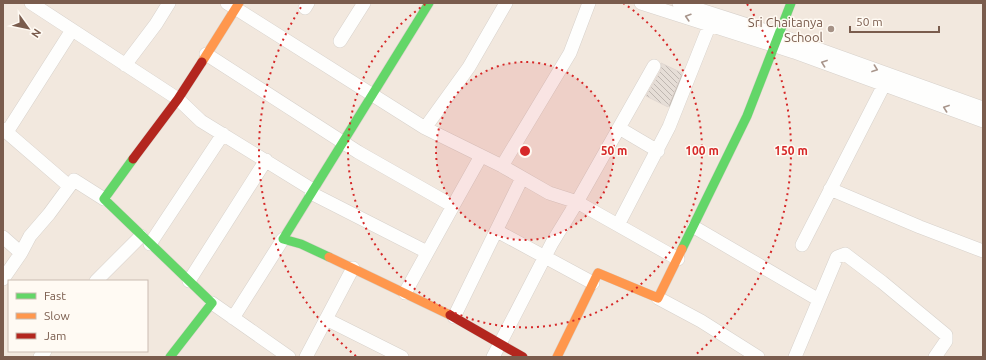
<svg xmlns="http://www.w3.org/2000/svg" width="986" height="360" font-family="Ubuntu,sans-serif">
<style>
.residential{fill:#f2e8de;fill-rule:evenodd}
.shadow{fill:#0003}
.building{fill:url(#building-back-hatch);stroke:#e2d8d2}
.lines{fill:none;stroke-linecap:round;stroke-linejoin:round}
.street-casing{stroke:#d7d1cb;stroke-width:14}
.fast-casing{stroke:#d9d2cb;stroke-width:10}
.slow-casing{stroke:#d9d2cb;stroke-width:10}
.jam-casing{stroke:#d9d2cb;stroke-width:10}
.street{stroke:#fefefd;stroke-width:13}
.fast{stroke:#63d668;stroke-width:9}
.slow{stroke:#ff974d;stroke-width:9}
.jam{stroke:#b3261e;stroke-width:9}
.oneway{stroke:#a8958b}
.ring{fill:none;stroke:#d62828;stroke-width:2;stroke-dasharray:2 4}
.poi-dot{fill:#a69286;stroke:#fffaf3;stroke-width:1.5}
.labels{text-anchor:middle;dominant-baseline:central;stroke-width:3;stroke-linejoin:round;paint-order:stroke}
.poi-label{font-size:13px;fill:#7a5c4d;stroke:#fffaf3;text-anchor:end}
.centre{fill:#d62828;stroke:#fffaf3;stroke-width:2}
.ring-label{font-size:12px;text-anchor:middle;font-weight:bold;fill:#d62828;stroke:#fffaf3;stroke-width:3;stroke-linejoin:round;paint-order:stroke}
</style>
<defs>
<pattern id="building-back-hatch" width="6" height="6" patternUnits="userSpaceOnUse"><rect width="6" height="6" fill="#e6ded7"/><path d="M-1 5l2 2M0 0l6 6M5-1l2 2" fill="none" stroke="#bfb7b1"/></pattern>
</defs>
<rect width="100%" height="100%" fill="#f9f5f0"/>
<path class="residential" d="M3,3H983V357H3ZM9,281H147V351H9Z"/>
<path class="shadow" d="M681,74L690,80L678,111L657,100Z"/>
<path class="building" d="M661,63L682,73L668,107L646,96L661,70Z"/>
<g class="lines">
<g class="street-casing">
<path id="street" d="M31,3L178,99L201,121L313,190
M227,3L425,128
M506,3L469,67L425,128L502,166L570,53L589,3
M641,3L794,52L983,121
M679,3L779,35L983,108
M305,8L308,3
M340,41L364,3
M206,54L358,152L453,206L481,156
M125,65L156,24L169,3
M654,66L577,202L678,259
M619,128L658,151
M3,129L69,186
M7,132L72,30
M830,189L920,227L983,251
M311,193L427,252
M618,225L669,127L710,24
M694,227L819,300
M497,231L593,283
M3,237L21,253
M150,244L223,134
M802,245L884,85
M3,279L21,253L30,236L49,214L74,180L104,199
M96,281L141,236
M189,281L266,160
M405,293L453,206
M658,298L701,321L758,357
M212,303L289,357
M454,317L522,178
M233,318L283,239
M326,319L402,357
M40,357L45,351
M306,357L353,268
M493,357L552,243L577,202L549,193L502,166
M795,357L837,257L845,254L882,282L946,335V341L935,357"/>
</g>
<g class="fast-casing">
<path id="fast" d="M133,159L104,199L212,303L170,357
M682,249L747,116L791,3
M329,257L301,244L283,239L429,3"/>
</g>
<g class="slow-casing">
<path id="slow" d="M202,62L239,3
M329,257L450,315
M557,357L598,273L658,298L682,249"/>
</g>
<g class="jam-casing">
<path id="jam" d="M133,159L178,99L202,62
M450,315L523,357"/>
</g>
<use href="#street" class="street"/>
<use href="#fast" class="fast"/>
<use href="#slow" class="slow"/>
<use href="#jam" class="jam"/>
</g>
<defs><path id="oneway-chevron" d="M-2-3.5L2.5 0L-2 3.5" fill="none" stroke-width="1.6" stroke-linecap="round" stroke-linejoin="round"/></defs>
<g class="oneway">
<use href="#oneway-chevron" transform="translate(688 17) rotate(-163)"/>
<use href="#oneway-chevron" transform="translate(824 63) rotate(-160)"/>
<use href="#oneway-chevron" transform="translate(875 69) rotate(20)"/>
<use href="#oneway-chevron" transform="translate(946 108) rotate(-160)"/>
</g>
<circle cx="525" cy="151" r="89" fill="#d62828" fill-opacity=".12"/>
<g class="ring">
<circle cx="525" cy="151" r="89"/>
<path d="M623 3A177 177 0 1 1 427 3"/>
<path d="M356 356A266 266 0 0 1 303 4M747 4A266 266 0 0 1 694 356"/>
</g>
<circle class="poi-dot" cx="831" cy="29" r="4"/>
<g class="labels">
<g class="poi-label">
<text x="823" y="22">Sri Chaitanya<tspan x="823" dy="15">School</tspan></text>
</g>
</g>
<circle cx="525" cy="151" r="6" class="centre"/>
<g class="ring-label">
<text x="614" y="155">50 m</text>
<text x="702" y="155">100 m</text>
<text x="791" y="155">150 m</text>
</g>
<rect width="986" height="360" fill="none" stroke="#7a5c4d" stroke-width="8"/>
<rect x="8" y="280" width="140" height="72" fill="#fffaf3" stroke="#cabbb1"/>
<rect x="16" y="293" width="20" height="6" fill="#63d668" stroke="#cabbb1"/>
<text x="44" y="300" font-size="12" fill="#7a5c4d">Fast</text>
<rect x="16" y="313" width="20" height="6" fill="#ff974d" stroke="#cabbb1"/>
<text x="44" y="320" font-size="12" fill="#7a5c4d">Slow</text>
<rect x="16" y="333" width="20" height="6" fill="#b3261e" stroke="#cabbb1"/>
<text x="44" y="340" font-size="12" fill="#7a5c4d">Jam</text>
<g transform="translate(28 28) rotate(123)" stroke="#fffaf3" stroke-width="3" paint-order="stroke">
<path d="M0-3L7 15L0 10L-7 15Z" fill="#7a5c4d"/>
<text y="-6" font-size="11" font-weight="bold" text-anchor="middle" fill="#7a5c4d">N</text>
</g>
<path d="M850 26v6h89v-6" fill="none" stroke="#7a5c4d" stroke-width="2"/>
<text x="856" y="26" font-size="12" fill="#7a5c4d" stroke="#fffaf3" stroke-width="3" paint-order="stroke">50 m</text>
</svg>
